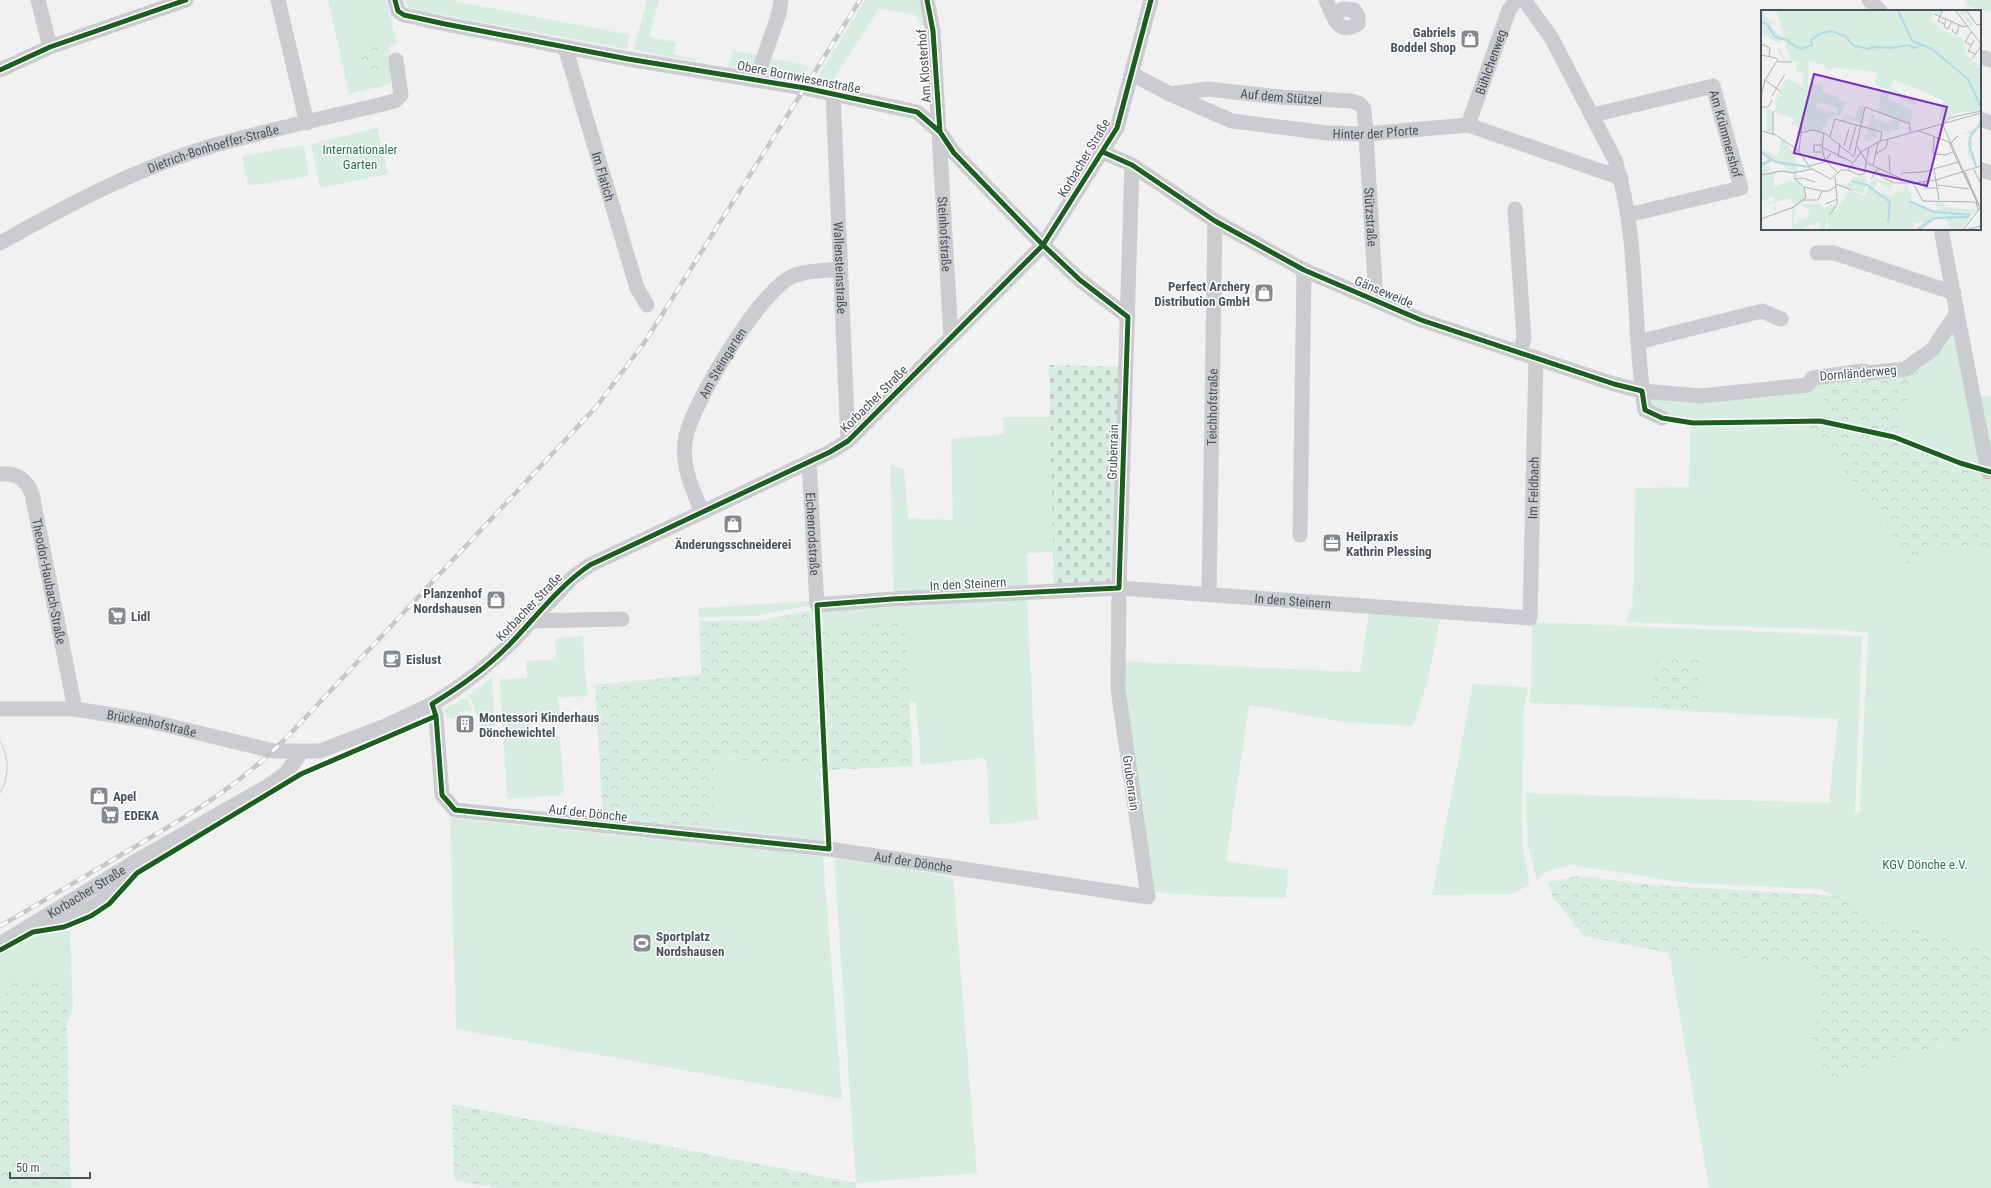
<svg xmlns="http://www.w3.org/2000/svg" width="1991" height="1188" font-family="'Roboto Condensed',sans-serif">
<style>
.green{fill:#d8ede2}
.forest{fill:url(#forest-crowns)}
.cemetery{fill:url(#cemetery-stones)}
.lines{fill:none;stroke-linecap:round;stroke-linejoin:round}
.minor{stroke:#cbcccf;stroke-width:15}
.tram{stroke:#c6c7c9;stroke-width:1}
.rail-casing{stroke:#c6c7c9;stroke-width:4.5}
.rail{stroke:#fff;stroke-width:3;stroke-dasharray:9;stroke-linecap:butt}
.cycleway-casing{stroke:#fff;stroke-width:8}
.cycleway{stroke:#1b5e20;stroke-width:5}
.labels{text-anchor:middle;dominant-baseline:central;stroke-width:3;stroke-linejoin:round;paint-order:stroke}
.poi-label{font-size:13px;font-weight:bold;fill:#4a525b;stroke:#fff;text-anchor:start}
.street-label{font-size:13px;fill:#4a525b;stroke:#fff}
.park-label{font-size:13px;fill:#227550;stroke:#fff}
.inset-river{fill:none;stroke:#b1d8e6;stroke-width:2}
.inset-road{fill:none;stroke:#aeb1b5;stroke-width:1}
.view{fill:#7b2cbf;fill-opacity:0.15;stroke:#7b2cbf;stroke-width:2}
.inset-edge{fill:none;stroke:#4a525b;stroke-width:2}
</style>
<defs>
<pattern id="forest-crowns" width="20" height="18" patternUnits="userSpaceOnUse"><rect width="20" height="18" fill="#d8ede2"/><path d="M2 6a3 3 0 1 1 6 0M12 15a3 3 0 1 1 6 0" fill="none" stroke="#bbcdc4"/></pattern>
<pattern id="cemetery-stones" width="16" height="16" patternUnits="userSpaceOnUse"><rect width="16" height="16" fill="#d8ede2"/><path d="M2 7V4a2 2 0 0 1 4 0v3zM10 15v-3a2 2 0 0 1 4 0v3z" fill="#bbcdc4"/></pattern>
</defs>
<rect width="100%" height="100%" fill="#f1f1f1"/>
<path class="green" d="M328,0H386L397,43L389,45L391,84L349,94Z
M404,0H450L630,35L627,49L416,10L410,8Z
M647,0H659L649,37L676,42L673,54L695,59V61L633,50Z
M865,0H922L927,31L915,15L879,9L830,84L815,82Z
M1966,0H1991V12L1966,6Z
M733,50L757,55L750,70L727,67Z
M769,58L809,66L803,80L765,73Z
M377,128L388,174L320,188L311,144Z
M304,145L309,176L248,186L242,156Z
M1957,313L1988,472L1894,437L1925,355Z
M1821,377L1824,422H1806L1817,438L1880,513L1911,571L1932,545L1991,550V948L1857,916L1858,897L1834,896L1819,889L1687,883L1572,865L1547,871L1537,881L1528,846L1526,793L1829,803L1838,719L1699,712L1701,653L1656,661L1650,708L1529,703L1531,690L1532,622L1862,636L1855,812H1860L1868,633L1842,630L1626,622L1633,604L1635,488L1689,487L1690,422L1662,418L1645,410L1642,391L1701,396Z
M1991,396V469L1979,397Z
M1002,417H1050L1054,552L1027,553L1028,586L894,595L890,465L904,469L908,518L953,520L951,439L1004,434Z
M1027,598L1038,820L990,825L987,766L985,758L921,765L916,702L909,701L905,622L823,628L822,611Z
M812,601V605L754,616L699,617L698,608Z
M1370,606L1442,611L1428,679L1413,726L1343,722L1249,705L1226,861L1288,870L1286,898L1225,897L1153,892L1118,661L1360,672Z
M583,636L587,696L558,698L560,716L530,719L531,738L560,736L564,795L507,799L500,679L527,678L526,661L556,659L555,638Z
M492,677L495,726L482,728L469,695Z
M1473,684L1528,687L1523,713L1522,844L1530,885L1511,894L1432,895Z
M467,697L472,710L466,712L465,710L458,713L459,716L451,719L445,715L444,709Z
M715,757L820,769L824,841L712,828Z
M450,818L823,856L842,1099L456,1029Z
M834,857L884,863L953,878L977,1173L856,1183Z
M70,930L73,1008L41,1098L0,1188V953C26,938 40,934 70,930Z
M1669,953L1813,963L1822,995L1812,1044L1904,1054L1966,1041L1991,1030V1188H1709Z"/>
<path class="forest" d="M359,44L378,45L379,74L370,75L368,63L358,62Z
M1925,355L1894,437L1960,463L1991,472V550L1933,545L1911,571L1880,513L1817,438L1805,421L1824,422L1821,376L1868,373Z
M813,610L814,629L905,622L913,766L830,770L715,757L712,828L603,818L595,685L701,674L699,621H757Z
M1701,653L1699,712L1650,708L1656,661Z
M1578,876L1653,885L1858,897V916L1991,948V1030L1966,1041L1904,1054L1830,1082L1812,1044L1822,995L1812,963L1669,953L1584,936L1553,898L1548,882Z
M13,978L58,984L66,994L71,1188H0V1002Z
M452,1104L856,1183V1188H496L454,1180Z"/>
<path class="cemetery" d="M1049,365L1126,367L1119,588L1054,585Z"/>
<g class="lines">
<g class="minor">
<path d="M38,0L50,47"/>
<path d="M278,0L307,123"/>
<path d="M395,0L398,11L404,15L445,24L628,59L805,88L917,112L940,132L954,153L1043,245L1080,280L1128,317"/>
<path id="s1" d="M927,0L933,31L951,337"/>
<path d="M1326,0C1334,16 1336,36 1358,24V16L1354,10L1343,9L1333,15"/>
<path d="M1524,0L1551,37L1615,160C1640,238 1632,329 1645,410L1662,418"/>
<path d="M1869,0L1880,11"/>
<path id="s2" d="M565,47L637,288L647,305"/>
<path d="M1980,57L1991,60"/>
<path d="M0,70L50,47L186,0"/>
<path id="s3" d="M1132,74L1170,94L1232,121L1327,133L1366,134L1468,125L1621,178"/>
<path d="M756,80L779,13L781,0"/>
<path id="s4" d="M833,94L848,441"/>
<path id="s5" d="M1170,94L1207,89L1280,97L1352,101L1360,104L1364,109L1366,134L1376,300"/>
<path id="s6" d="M1593,115L1713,86L1741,188L1628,215"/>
<path d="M1980,119L1991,123"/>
<path id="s7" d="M1468,125L1509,10L1516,0"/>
<path d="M1103,152L1132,165L1215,221L1304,270L1421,320L1614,384L1642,391L1701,396L1807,385L1813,378L1863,371L1868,373L1905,369L1932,350L1957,313L1941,229"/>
<path d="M1980,169L1991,173"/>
<path d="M1515,209L1524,339L1519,353"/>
<path id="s8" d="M0,243C68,205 137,168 212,146C272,129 334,116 395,101L401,95L396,60"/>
<path d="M1817,253H1834L1954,293"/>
<path d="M1957,313L1988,472"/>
<path d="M1638,342L1762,311L1781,319"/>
<path id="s9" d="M809,462L817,605L892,599L1119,588L1530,618L1536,358"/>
<path id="s10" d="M0,474C16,472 27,480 32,494L75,709"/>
<path id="s11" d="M702,512C692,489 680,462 686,436C695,399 757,297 789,278C803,270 825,271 840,269"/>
<path d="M1300,535L1304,270"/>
<path id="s12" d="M1209,594L1215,221"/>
<path d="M531,621L622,619"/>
<path id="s13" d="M432,704L436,716L442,795L455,810L829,849L1148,897L1118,689L1119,588L1132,165"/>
<path id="s14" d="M0,709H75L149,721L274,751H320L383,727L432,704L453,691L480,671L509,645L573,577L590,565L830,452L848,441L1043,245L1117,128L1151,0"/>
<path d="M44,922C64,919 84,913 101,901C111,894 120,880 128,871"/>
<path id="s15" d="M0,944L138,860L268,786L285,774L302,752"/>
</g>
<path class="tram" d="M0,741C9,758 10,776 0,793"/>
<g class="rail-casing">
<path id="rail" d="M0,926C44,901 87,875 131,849C191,814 241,785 290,734L597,406L646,340L860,0"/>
</g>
<use href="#rail" class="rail"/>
<g class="cycleway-casing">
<path id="cycleway" d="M395,0L398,11L404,15L445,24L628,59L805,88L917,112L940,132L954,153L1043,245L1080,280L1128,317L1119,588L892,599L817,605L829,849L455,810L442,795L436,716L432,704C460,687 487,668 510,644C536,617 559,586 590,565L830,452L848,441L1043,245L1117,128L1151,0
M927,0L933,31L940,132
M0,70L50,47L186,0
M1103,152L1132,165L1215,221L1304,270L1421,320L1614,384L1642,391L1645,410L1662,418L1693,423L1820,421L1894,437L1960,463L1991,472
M0,950L33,932L64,927L91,916L109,904L137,873L301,774L436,716"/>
</g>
<use href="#cycleway" class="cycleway"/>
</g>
<defs>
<g id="shop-square" transform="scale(1)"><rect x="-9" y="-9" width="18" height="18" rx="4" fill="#848a90" stroke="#fff"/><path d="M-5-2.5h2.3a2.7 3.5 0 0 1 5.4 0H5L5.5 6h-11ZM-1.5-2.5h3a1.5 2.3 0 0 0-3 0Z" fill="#fff"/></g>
<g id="office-square" transform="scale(1)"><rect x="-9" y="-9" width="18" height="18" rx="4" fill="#848a90" stroke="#fff"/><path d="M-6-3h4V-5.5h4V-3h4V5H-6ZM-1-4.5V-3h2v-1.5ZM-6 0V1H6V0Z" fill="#fff"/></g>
<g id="supermarket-square" transform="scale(1)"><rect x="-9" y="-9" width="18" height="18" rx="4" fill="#848a90" stroke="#fff"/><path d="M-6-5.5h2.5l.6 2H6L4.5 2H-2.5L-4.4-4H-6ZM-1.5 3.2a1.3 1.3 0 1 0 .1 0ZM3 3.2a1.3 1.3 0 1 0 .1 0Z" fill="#fff"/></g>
<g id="cafe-square" transform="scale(1)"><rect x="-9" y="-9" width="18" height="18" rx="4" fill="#848a90" stroke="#fff"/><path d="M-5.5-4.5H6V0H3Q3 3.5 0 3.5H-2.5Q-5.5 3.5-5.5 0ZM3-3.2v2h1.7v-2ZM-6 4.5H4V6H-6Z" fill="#fff"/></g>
<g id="building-square" transform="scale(1)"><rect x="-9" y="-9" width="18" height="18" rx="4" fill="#848a90" stroke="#fff"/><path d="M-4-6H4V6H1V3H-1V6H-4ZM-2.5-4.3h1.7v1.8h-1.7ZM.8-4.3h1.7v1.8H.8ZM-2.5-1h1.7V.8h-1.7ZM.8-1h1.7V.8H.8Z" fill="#fff"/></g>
<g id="stadium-square" transform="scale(1)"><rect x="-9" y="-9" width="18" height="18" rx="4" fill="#848a90" stroke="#fff"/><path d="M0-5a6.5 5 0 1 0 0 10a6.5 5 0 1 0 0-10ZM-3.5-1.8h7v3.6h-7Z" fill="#fff"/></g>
</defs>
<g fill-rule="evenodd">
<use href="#shop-square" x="1470" y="39"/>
<use href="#shop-square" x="1264" y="293"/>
<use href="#shop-square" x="733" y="524"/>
<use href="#office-square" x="1332" y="543"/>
<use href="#shop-square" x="496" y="600"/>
<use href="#supermarket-square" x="117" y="616"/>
<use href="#cafe-square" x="392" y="659"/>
<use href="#building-square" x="465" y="724"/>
<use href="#shop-square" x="99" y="796"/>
<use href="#supermarket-square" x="110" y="815"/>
<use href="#stadium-square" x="642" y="943"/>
</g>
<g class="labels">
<g class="poi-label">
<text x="1456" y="32" text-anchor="end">Gabriels<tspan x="1456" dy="15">Boddel Shop</tspan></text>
<text x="1250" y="286" text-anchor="end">Perfect Archery<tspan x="1250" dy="15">Distribution GmbH</tspan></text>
<text x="1346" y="536">Heilpraxis<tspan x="1346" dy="15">Kathrin Plessing</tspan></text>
<text x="733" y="544" text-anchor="middle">Änderungsschneiderei</text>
<text x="482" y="593" text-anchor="end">Planzenhof<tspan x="482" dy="15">Nordshausen</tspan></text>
<text x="131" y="616">Lidl</text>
<text x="406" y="659">Eislust</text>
<text x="479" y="717">Montessori Kinderhaus<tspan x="479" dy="15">Dönchewichtel</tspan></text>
<text x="113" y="796">Apel</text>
<text x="124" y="815">EDEKA</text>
<text x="656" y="936">Sportplatz<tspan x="656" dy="15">Nordshausen</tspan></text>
</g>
<g class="street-label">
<text stroke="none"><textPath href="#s7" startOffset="67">Bühlchenweg</textPath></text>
<text transform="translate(924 66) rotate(-94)">Am Klosterhof</text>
<text transform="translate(799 77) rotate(11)">Obere Bornwiesenstraße</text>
<text stroke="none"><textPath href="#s5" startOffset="112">Auf dem Stützel</textPath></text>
<text stroke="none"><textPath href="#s3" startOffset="255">Hinter der Pforte</textPath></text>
<text stroke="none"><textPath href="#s6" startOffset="173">Am Krümmershof</textPath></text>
<text stroke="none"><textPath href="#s8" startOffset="234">Dietrich-Bonhoeffer-Straße</textPath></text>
<text transform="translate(1084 158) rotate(-59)">Korbacher Straße</text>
<text stroke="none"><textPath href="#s2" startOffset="135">Im Flatich</textPath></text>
<text stroke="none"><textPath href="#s5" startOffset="306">Stützstraße</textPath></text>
<text stroke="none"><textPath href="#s1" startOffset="235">Steinhofstraße</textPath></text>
<text stroke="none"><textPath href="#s4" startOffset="174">Wallensteinstraße</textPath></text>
<text transform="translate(1384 292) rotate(23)">Gänseweide</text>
<text stroke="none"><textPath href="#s11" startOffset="161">Am Steingarten</textPath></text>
<text transform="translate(1858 373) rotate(-5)">Dornländerweg</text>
<text transform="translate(874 399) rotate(-45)">Korbacher Straße</text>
<text stroke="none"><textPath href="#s12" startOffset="187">Teichhofstraße</textPath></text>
<text transform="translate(1113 452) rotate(-88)">Grubenrain</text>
<text stroke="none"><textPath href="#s9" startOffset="988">Im Feldbach</textPath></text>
<text stroke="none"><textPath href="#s9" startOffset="72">Eichenrodstraße</textPath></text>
<text stroke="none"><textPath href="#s10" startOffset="130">Theodor-Haubach-Straße</textPath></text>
<text transform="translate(968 584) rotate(-3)">In den Steinern</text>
<text stroke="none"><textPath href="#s9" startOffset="620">In den Steinern</textPath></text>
<text transform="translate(529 607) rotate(-46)">Korbacher Straße</text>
<text stroke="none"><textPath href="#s14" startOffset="153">Brückenhofstraße</textPath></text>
<text transform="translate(1131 783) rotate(82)">Grubenrain</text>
<text transform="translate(588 813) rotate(6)">Auf der Dönche</text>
<text stroke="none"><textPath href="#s13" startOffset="573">Auf der Dönche</textPath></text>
<text stroke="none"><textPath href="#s15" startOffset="101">Korbacher Straße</textPath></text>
</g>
<g class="park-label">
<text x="360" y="149">Internationaler<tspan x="360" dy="15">Garten</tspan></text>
<text x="1925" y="864">KGV Dönche e.V.</text>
</g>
</g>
<g transform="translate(1761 10)">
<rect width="220" height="220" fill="#f1f1f1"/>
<path d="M156,0L175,13L179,19L201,28L207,47L211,52L219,54L217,56L220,60L208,52L171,36ZM196,0L200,3L203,0L207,5L204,4L202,7L210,9L213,14L210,15L219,27ZM26,68L59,86L85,92L79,106L75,105L74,109L68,107L65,116H61L63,123L51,121L52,117L48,106H40L39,111L47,115L40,123L41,117L30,114L31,111L36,110L13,102L17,84ZM57,92L77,98L76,103L67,101L63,104L64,100L55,97ZM120,81L128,83L127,89L152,100L149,114L125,105L127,90L124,105L117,102ZM95,95L104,97L102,113L86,109L84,113L80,111L84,104L94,108L98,98ZM6,97L11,101L12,123L5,121ZM110,104L113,105V109L117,110L116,119L121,122L107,119ZM218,117L210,126L209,131L213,132V136L209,137L215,158L207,143L208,124H202ZM107,120L116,121L114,130L111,126L110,131H103ZM20,129L29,137L28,139L35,143L34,150L26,147V144L25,147L17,146ZM27,156H36L37,161L18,162L13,164V177L0,178V164L21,160L27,161ZM99,165L104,166L89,180L79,175L91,173L92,166L98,169ZM104,166L107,174L113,169L112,167L119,170L121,168L120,170L124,172L126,170L131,173L130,180L117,172L113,179L101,173L105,175L103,183L92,181L104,186L107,176L142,200L147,191L167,200L180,199L173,195L175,193H183L184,197L216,200L210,206L188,208H207L201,220H175L190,218L184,209L174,210L184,209L187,210V207L172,208L164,214L154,208L148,220H131L139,204L129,201L118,208L103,201L102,194L101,203L67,219V206L64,220H58L59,211L55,213L54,217L52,214L40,220H31V198L14,204V220L13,192L0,197L13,190L12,187L0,191V186L8,187L5,180L34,170L43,178L45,186L41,194H59L63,198L75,193L74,202L85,185ZM30,188L33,195L15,203L14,193ZM38,194L48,200L47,207L36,210L33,216L34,198Z" fill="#d8ede2" fill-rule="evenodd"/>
<path d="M0,0L9,12L15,10L10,17L20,26L23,25L15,0H181L179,5L172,2L169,12L162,14L167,17L169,13L173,14L175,21L188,29L220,60V101L198,102L181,111L178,109L182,90L149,76L133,70L130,78L155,90L154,95L128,83L129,80L114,75L117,62L72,58L66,61L63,55L49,51H39L48,52L47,75L62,73L61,82L76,87L77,91L57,85L41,76L42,62L35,61L36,51H24L18,43V37L24,50H29L23,30L18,33L2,25ZM40,106H48L52,118L51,121L43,120L47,115L39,111ZM132,109L139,111L137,120L130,119L129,123L116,119L118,110L130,114ZM0,138L15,146L25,147L26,143V147L34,150L36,156H27V161L25,157L12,151L5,155V157L10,156L8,163L0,164L2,159L0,154L7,149L0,145ZM33,169L29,173L5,180L9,187L3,189L0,186V178L13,177ZM144,174H147V181H150V191L169,199L167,200L147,191L131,220H67L75,201H101L103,194V201L119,206L122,200L126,201L129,192L119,185L121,181L130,187L133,182L144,181ZM175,206H186L187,208L210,206L203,217L207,208L174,210L161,220H148L154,208L163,212L153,213L152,220Z" fill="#d8ede2"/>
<path class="inset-river" d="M137,0L151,31L161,35M0,12L6,14L14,27L27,30L30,34L40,39L51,35L50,30L60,23M61,23L71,21L84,26L92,35L107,39L111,37L130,38L147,35L153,38L162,35L171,39L207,69L220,97M0,142L15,152L48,157M0,155L11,149M215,156L208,134L210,125L218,116L220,110M90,171L106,175L129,192L127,212M148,191L173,202L186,203M187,203L210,205M156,220L173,208L208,207"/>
<path class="inset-road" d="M182,0L177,11L183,14M194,0L220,34M205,0L216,15L220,14M173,4L203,17L206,16M185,9L183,17L187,19L191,11M192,19L191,21L196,24L198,15M213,30L207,41L214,44M0,34L9,38L8,46M210,35L204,32L210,22M0,45L15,48L18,52H31M211,49L220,36M4,70L19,81M0,86L4,70L16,51M11,86L24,64M0,97H7L11,90M12,101V124M1,121L15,125L38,141L50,159M158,121L188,132L202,163M40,123L41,111M63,123L61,137L64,151M69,127L74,109L121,122L119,132M173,127L172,144L184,145L192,142M79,133L77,146L85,149M189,134L197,126L193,129M61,135H53V142H61M83,136L88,119M96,136L106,153L139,168L140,172M61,137L91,152M38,141L40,123L52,120L65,124L93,147M88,141L95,116M114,144L125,138L127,130M128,145L129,163M93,146L104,97L149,114V122M66,152L77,163M49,156L63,152L70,143M112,156L117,132M173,159L178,190M87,160L100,142L117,132L220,103M87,160L98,165L103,164L108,138M213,160L220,174M114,163L133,173H152L175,170L220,156M202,163L218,195L204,162M0,165L21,161L32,163L51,159L70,169L80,160H87M140,165L141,163L162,162L197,152M34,169L42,168L54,172M110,169L117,158M163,172L164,178H177M152,173L162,191L213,192L220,198M75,174L90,180M177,175L208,179M43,177L61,181M42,190H57L61,181H68L75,176M67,192L65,194L76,189L74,167M217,200L215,190L182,115L188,108L220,101M68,205L76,195V189M0,209L33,197L45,187L43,177L34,169V162M202,220L220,197M204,220L220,216"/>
<path class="view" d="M53,64L186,97L166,176L33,143Z"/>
<rect width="220" height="220" class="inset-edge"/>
</g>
<path d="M10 1172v6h80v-6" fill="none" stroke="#4a525b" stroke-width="2"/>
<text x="16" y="1172" font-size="12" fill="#4a525b" stroke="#ffffff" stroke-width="3" paint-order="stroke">50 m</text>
</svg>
